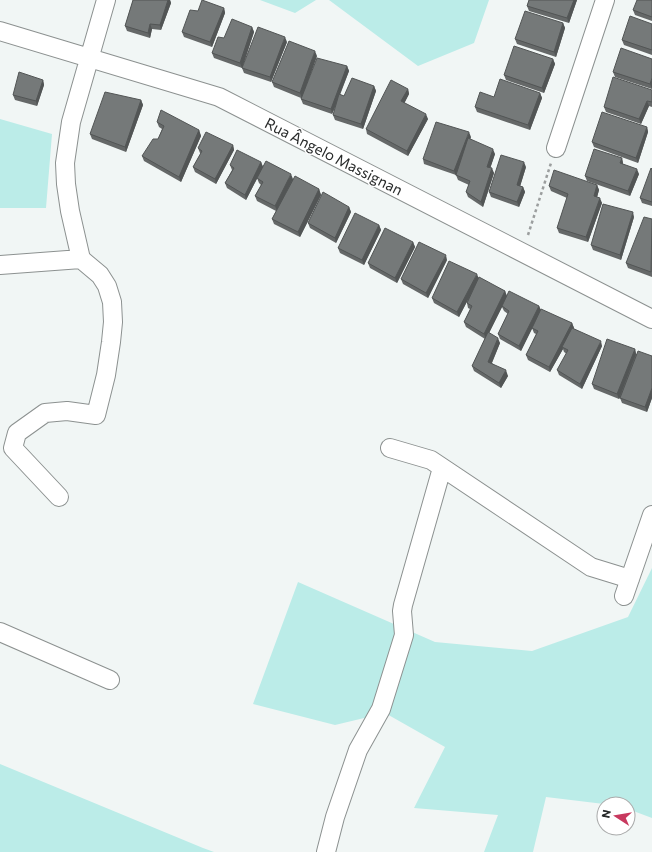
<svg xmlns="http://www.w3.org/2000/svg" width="652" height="852" font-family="Commissioner,sans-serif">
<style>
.green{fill:#bbece8}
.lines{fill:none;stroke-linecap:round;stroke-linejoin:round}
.minor-casing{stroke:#8c9190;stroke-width:20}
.path{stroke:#9b9e9e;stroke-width:2.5;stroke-dasharray:3 3;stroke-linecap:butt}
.minor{stroke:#fff;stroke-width:18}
.wall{fill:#656868}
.shaded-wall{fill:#525555}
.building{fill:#757979;stroke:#525555}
.labels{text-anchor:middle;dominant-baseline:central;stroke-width:3;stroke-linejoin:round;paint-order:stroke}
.street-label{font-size:15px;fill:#282a2a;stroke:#fff}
</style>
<rect width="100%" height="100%" fill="#f1f6f5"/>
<path class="green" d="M260,0H316L295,13Z
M329,0H489L474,43L418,66Z
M0,119L52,134L46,208H0Z
M652,568V818L628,809V804H604L546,797L533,852H484L498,815L414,808L445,747L385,713L335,725L253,704L298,582L435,642L532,651L628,617Z
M0,764L203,848L214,852H0Z"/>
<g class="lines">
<g class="minor-casing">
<path id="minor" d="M0,31L219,97L652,319
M556,148L605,0
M0,265L81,259
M390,448L431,460L591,567L630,579
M59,497L13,448L17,433L45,413L67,411L96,415L106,375L111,342L113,322L112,302L107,286L100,275L81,259L70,211L66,184L65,163L71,122L106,0
M624,596L652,515
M0,632L110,680
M326,852L335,817L358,750L381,709L404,635L402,611L403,605L442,468"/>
</g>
<path class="path" d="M528,235L551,163"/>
<use href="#minor" class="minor"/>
</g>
<path class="wall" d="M133,0H170L171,3L161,30L152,29L150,38L127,31L125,26Z
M529,0H577L569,23L529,11L527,6Z
M652,0V21L635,15L633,10Z
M224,8L225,13L212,47L184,37L182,32L198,11Z
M563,23L565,28L556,57L517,44L515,39Z
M652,24V55L624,45L622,40Z
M252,27L254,32L243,66L287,42L271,82L244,73L242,68L214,58L212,53L224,38Z
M317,56L306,87L347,66L349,71L340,95L344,96L374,86L376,91L363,129L335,120L333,115L337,104L332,114L303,104L301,99V98L274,87L272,82Z
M553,59L555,64L544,93L506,80L504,75Z
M652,59V89L615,77L613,72Z
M43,80L44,85L37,106L15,100L13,95Z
M408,89L409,94L404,103L428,119L408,156L367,134L366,129Z
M652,90V107L649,106L641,124L606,112L604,107Z
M540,93L542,98L530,130L477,112L475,107L494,97Z
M141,100L143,105L126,152L92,139L90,134Z
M157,122L199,130L201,136L181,182L144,161L142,156L158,139L162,129L159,127Z
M647,127L648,132L638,163L594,147L592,142Z
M471,137L470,139L495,154L490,168L494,173L483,207L468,197L466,192L469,185L458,180L456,175L424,164L423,159Z
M233,145L234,150L216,184L195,172L193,167L201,153H200L198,148Z
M622,158L623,164L639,174L630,196L587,181L585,176Z
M261,162L263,167L246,200L227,188L225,183L232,170L230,165Z
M526,167L520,186L523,187L525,192L519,207L491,197L489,192Z
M652,169V206L642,203L640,198Z
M257,178L293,179L319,189L321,195L300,237L274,224L272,219L276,211L257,201L255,196L261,185L259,183Z
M597,185L599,190L597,197L602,203L588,242L559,233L557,228L567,198L551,191L549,186Z
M349,207L351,212L336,243L310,228L308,223Z
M634,217L621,260L593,250L591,245Z
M652,219V277L628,268L626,263Z
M379,225L381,230L364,265L340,253L338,248Z
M413,242L415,247L397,283L370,268L368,263Z
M447,260L428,298L403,284L401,279Z
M478,278L505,291L507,296L539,306L541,310L572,323L574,328H573L602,346L582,389L559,375L557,370L567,354L564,352L563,349L550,372L528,360L526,355L536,334L534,333L532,328L521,351L500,339L498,334L508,314L504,311L502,307L489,333L500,343L492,363L508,376L501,388L474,371L472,366L485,339L466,327L464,322L470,309L468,308L467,303L468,299L459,317L434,303L432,298Z
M635,349L636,354L652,356V398L647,412L622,403L620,398L619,399L594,389L592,384Z"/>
<path class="shaded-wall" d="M168,0H170L171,3L161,30L160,25Z
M574,0H577L569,23L567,18Z
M224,8L225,13L212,47L210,42Z
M563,23L565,28L556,57L554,52Z
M150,24L152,29L150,38L148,33Z
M252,27L254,32L242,68L240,63Z
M285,37L287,42L271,82L270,77Z
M315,51L317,56L302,98L300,93Z
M553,59L555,64L544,93L542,88Z
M347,66L349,71L332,114L331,109Z
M652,78V89L650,84Z
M43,80L44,85L37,106L36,101Z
M374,86L376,91L363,129L361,124Z
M408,89L409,94L403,106L401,101Z
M540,93L542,98L530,130L528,125Z
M141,100L143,105L126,152L125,147Z
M647,101L649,106L641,124L639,119Z
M426,114L428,119L408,156L407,151Z
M647,127L648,132L638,163L636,158Z
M199,130L201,136L181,182L179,177Z
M469,132L471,137L456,176L454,171Z
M233,145L234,150L216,184L215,179Z
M493,149L495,154L489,172L487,167Z
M622,158L623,163L622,168L620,163Z
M261,162L263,167L246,200L245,195Z
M524,162L526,167L519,190L517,185Z
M492,168L494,173L483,207L481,202Z
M637,169L639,174L630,196L628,191Z
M291,174L293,179L277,211L275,206Z
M597,185L599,190L596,201L594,196Z
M523,187L525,192L519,207L517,202Z
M319,189L321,195L300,237L298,232Z
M600,198L602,203L588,242L586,237Z
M349,207L351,212L336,243L335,238Z
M633,212L634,217L621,260L620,255Z
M379,225L381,230L364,265L362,260Z
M413,242L415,247L397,283L395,278Z
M446,255L447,260L428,298L426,293Z
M477,274L479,279L459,317L457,312Z
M505,291L507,297L486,339L484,334Z
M539,306L541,311L521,351L519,346Z
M572,323L574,328L563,348L562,347L563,349L550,372L549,367Z
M498,338L500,343L490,367L488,362Z
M601,341L602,346L582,389L580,384Z
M635,349L636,354L619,399L617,394Z
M506,370L508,376L501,388L499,383Z
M652,388V398L647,412L645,407Z"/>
<path class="building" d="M133,0H168L160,25L150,24L148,33L125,26Z
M202,0L224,8L210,42L182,32L190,10L198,11Z
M529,0H574L567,18L527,6Z
M637,0H652V17L633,10Z
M525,11L563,23L554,52L515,39Z
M630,16L652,24V50L622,40Z
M232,19L252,27L240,63L212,53L218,37L224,38Z
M258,27L285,37L270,77L242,68Z
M289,41L315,51L300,93L272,82Z
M514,46L553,59L542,88L504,75Z
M621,48L652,59V78L650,84L613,72Z
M317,58L347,66L331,109L301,99Z
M19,72L43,80L36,101L13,95Z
M613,77L652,90V102L647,101L639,119L604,107Z
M352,78L374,86L361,124L333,115L339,94L344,96Z
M500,79L540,93L528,125L475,107L480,92L494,97Z
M391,80L408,89L401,101L426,114L407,151L366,129Z
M105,92L141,100L125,147L90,134Z
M161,110L199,130L179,177L142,156L153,139H158L164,126L157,122Z
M602,112L647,127L636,158L592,142Z
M436,122L469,132L454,171L423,159Z
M206,132L233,145L215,179L193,167L202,151L198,148Z
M468,138L493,149L487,167L492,168L481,202L466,192L470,181L456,175Z
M594,149L622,158L620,163L637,169L628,191L585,176Z
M237,150L261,162L245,195L225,183L234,168L230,165Z
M501,155L524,162L517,185L523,187L517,202L489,192Z
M266,161L291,174L275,206L255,196L263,182L257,178Z
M651,168L652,169V202L640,198Z
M554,170L597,185L594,196L600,198L586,237L557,228L568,194L549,186Z
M295,176L319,189L298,232L272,219Z
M323,192L349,207L335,238L308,223Z
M603,204L633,212L620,255L591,245Z
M355,213L379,225L362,260L338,248Z
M644,217L652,219L651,272L626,263Z
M385,228L413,242L395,278L368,263Z
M419,242L446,255L426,293L401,279Z
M449,261L477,274L457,312L432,298Z
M479,277L505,291L484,334L464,322L472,306L467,303Z
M509,291L539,306L519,346L498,334L509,311L502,306Z
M541,309L572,323L549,367L526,355L538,331L532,328Z
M572,328L601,341L580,384L557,370L568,350L562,347Z
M488,332L498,338L488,362L506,370L499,383L472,366Z
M607,339L635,349L617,394L592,384Z
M638,351L652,356V388L645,407L620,398Z"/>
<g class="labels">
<g class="street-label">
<text transform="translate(334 156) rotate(27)">Rua Ângelo Massignan</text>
</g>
</g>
<g transform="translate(616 816) rotate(282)"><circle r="19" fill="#ffffff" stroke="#a9aaaa"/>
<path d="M0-3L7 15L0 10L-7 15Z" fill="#c8395f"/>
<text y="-6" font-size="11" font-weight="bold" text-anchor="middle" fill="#282a2a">N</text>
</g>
</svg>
